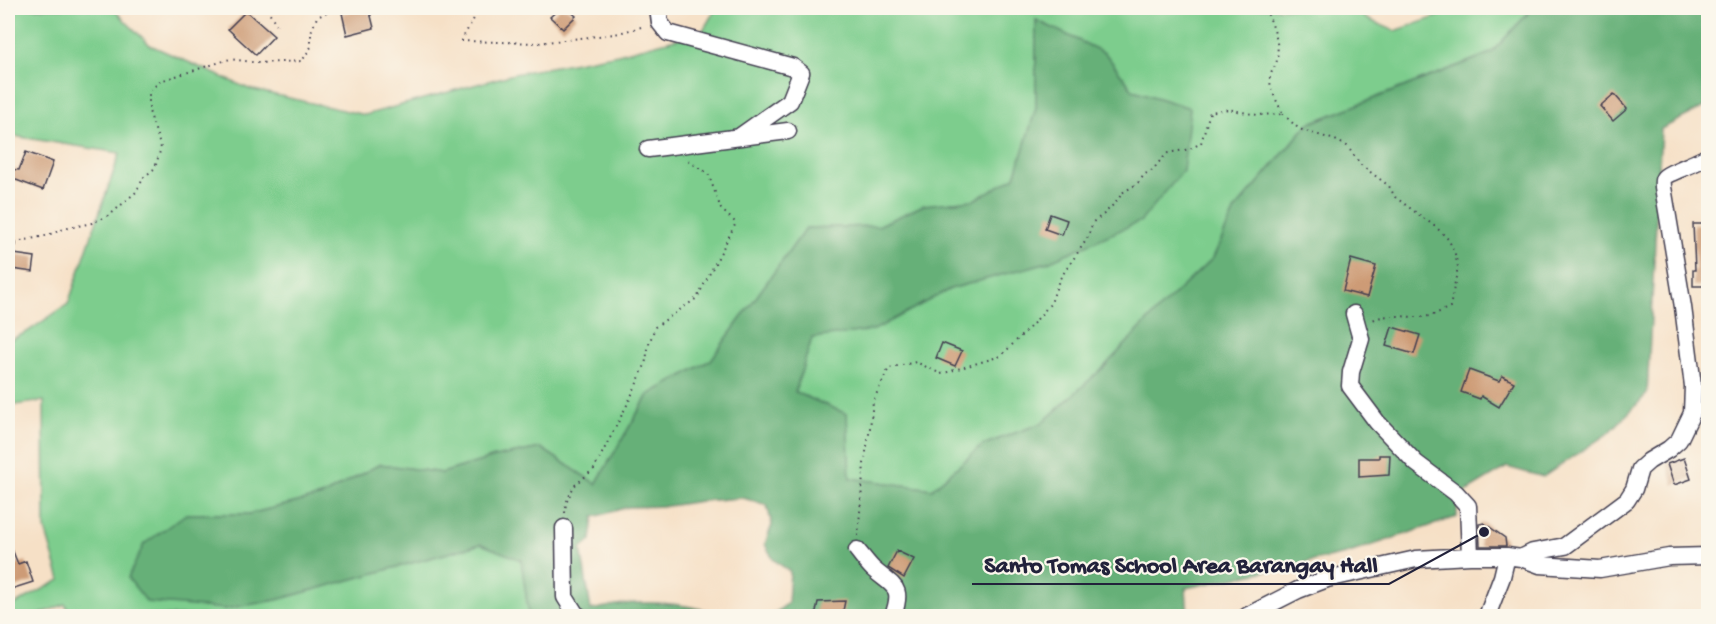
<svg xmlns="http://www.w3.org/2000/svg" width="1716" height="624" font-family="'Gochi Hand',sans-serif">
<style>
.green{fill:#7dcd8d;stroke:#507864;stroke-width:1.5}
.forest{fill:#66b078;stroke:#44695a;stroke-width:1.5}
.building{fill:#cd9b76}
.lines{fill:none;stroke-linecap:round;stroke-linejoin:round}
.service-casing{stroke:#423e50;stroke-width:10}
.minor-casing{stroke:#423e50;stroke-width:19}
.path{stroke:#423e50;stroke-width:2;stroke-dasharray:1.5 4.5;stroke-linecap:butt}
.service{stroke:#fff;stroke-width:8}
.minor{stroke:#fff;stroke-width:16}
.leader{fill:none;stroke:#22223b;stroke-width:2}
.callout-dot{fill:#22223b;stroke:#fbf7ec;stroke-width:2}
.callout-label{font-size:24px;text-anchor:middle;font-weight:bold;fill:#22223b;stroke:#fbf7ec;stroke-width:4.5;stroke-linejoin:round;paint-order:stroke}
</style>
<rect width="100%" height="100%" fill="#fbf7ec"/>
<filter id="ink" filterUnits="userSpaceOnUse"><feTurbulence type="fractalNoise" baseFrequency=".0167" numOctaves="2"/><feDisplacementMap in="SourceGraphic" scale="12" xChannelSelector="R" yChannelSelector="G"/><feConvolveMatrix kernelMatrix="1 2 1 2 8 2 1 2 1" color-interpolation-filters="sRGB"/></filter>
<filter id="wash" filterUnits="userSpaceOnUse"><feTurbulence type="fractalNoise" baseFrequency=".008" numOctaves="4" result="noise"/><feDisplacementMap in="SourceGraphic" scale="24" xChannelSelector="R" yChannelSelector="G"/><feGaussianBlur stdDeviation="1.35" result="paint"/><feColorMatrix in="noise" values="0 0 0 0 0 0 0 0 0 0 0 0 0 0 0 0 0 1.4 0 .05"/><feComposite in="paint" operator="in"/></filter>
<g filter="url(#wash)">
<rect width="100%" height="100%" fill="#f6e0c6"/>
<path class="green" d="M8,8H112L150,45L249,89L365,115L514,74L618,54L702,32L716,8H1355L1367,19L1395,31L1439,16L1444,8H1533L1491,53L1308,124L1235,210L1213,258L1159,309L1105,366L1042,423L983,445L932,489L849,478L847,414L795,392L812,337L874,329L950,289L1048,262L1190,108L1133,90L1105,53L1036,20V108L1015,177L974,200L924,205L878,226L806,228L711,360L648,395L596,484L541,448L495,457L442,473L380,464L322,496L249,514H186L225,609L276,600L481,544L521,559L529,616H71L65,604L36,616H8V608L60,580L45,529L44,401L8,406V341L27,332L68,304L120,153L8,135Z"/>
<path class="forest" d="M1533,8H1708V105L1661,129L1647,394L1610,432L1543,477L1507,467L1457,497V517L1346,554L1186,588L1188,616H771L788,603L790,572L773,559L765,544L772,525L767,505L743,498L701,501L668,506L628,507L594,517L591,540L581,549L591,610C602,608 613,605 624,604C658,600 695,606 728,616H529L521,560L481,544L276,600L225,609L147,602L128,578L144,544L186,514H249L322,496L380,464L442,473L495,457L541,448L596,484L648,395L711,360L806,228L878,226L924,205L974,200L1015,177L1036,108V20L1105,53L1133,90L1190,108L1183,171L1141,221L1048,262L950,289L874,330L812,338L795,392L847,414L850,478L932,489L983,445L1042,423L1105,366L1159,309L1213,258L1235,210L1308,124L1491,53Z"/>
<g id="blocks">
<path class="building" d="M363,8H369L374,28L347,35L342,13Z
M560,8H567L576,16L563,29L550,17Z
M246,11L274,36L256,55L228,29Z
M1614,94L1627,109L1613,121L1600,106Z
M26,152L53,162L43,190L8,177V169L19,170Z
M1050,214L1067,220L1062,235L1045,229Z
M1693,224H1708V286H1693V270H1695Z
M14,254L35,257L33,272L12,269Z
M1351,259L1376,266L1367,297L1343,291Z
M1392,327L1420,335L1414,354L1386,346Z
M942,343L962,351L955,366L936,358Z
M1469,370L1499,381L1502,376L1514,382L1499,407L1481,396L1480,399L1461,392Z
M1379,455H1390L1389,475L1359,477V458H1379Z
M1684,458L1691,479L1674,485L1667,464Z
M1484,523L1505,538L1506,546H1480L1479,524Z
M8,539L18,564L26,561L33,582L8,590Z
M897,551L914,559L904,578L888,568Z
M845,601L842,616H815L818,602Z"/>
</g>
</g>
<g filter="url(#ink)">
<use href="#blocks" fill-opacity="0" stroke="#423e50" stroke-width="1.5"/>
<g class="lines">
<g class="service-casing">
<path id="service" d="M8,243L12,244"/>
</g>
<g class="minor-casing">
<path id="minor" d="M658,8L660,23L668,33L793,67L801,73L790,101L739,137
M648,149L788,131
M1354,314L1361,339L1351,372L1350,386L1377,422L1416,463L1456,493L1468,506L1470,556
M564,528L565,597L575,613L579,616
M857,550C862,556 867,563 873,569C893,587 904,585 893,616
M1521,558L1533,552L1565,546L1627,500L1634,489L1640,469L1649,461L1669,449L1679,440L1692,413L1693,386L1683,307L1663,187C1663,184 1662,180 1664,178C1667,173 1700,162 1708,156
M1247,616L1298,590L1327,579L1416,559L1470,556H1507L1521,558L1540,565L1600,569L1669,557L1708,556
M1487,616L1502,577L1507,556"/>
</g>
<path class="path" d="M267,8L277,26
M461,41L538,43L615,34L645,26
M461,41L480,8
M1283,114L1299,129L1335,140L1347,146L1361,165L1389,186L1395,197L1437,228L1448,239L1454,250L1458,267L1450,307C1441,311 1433,316 1423,317C1406,318 1386,312 1371,321
M21,241L45,236L64,229L92,223L111,214L136,192L144,177L155,168L161,148L149,111V92L160,81L230,59L259,63L302,61L311,47V32L317,17L338,8
M565,513L566,503L574,486L594,469L629,401L645,365L649,344L655,327L697,298L736,223L721,209L708,173L686,160
M858,536L864,464L870,428L873,401L889,368L916,362L941,374L1001,356L1032,325L1051,303L1059,280L1087,239L1093,222L1104,214L1118,200L1122,193L1137,184L1145,174L1153,170L1158,163L1168,153L1190,149L1201,143L1210,112L1228,109L1257,115L1283,114C1278,103 1269,89 1270,77C1271,71 1277,65 1277,59C1280,41 1272,24 1265,8"/>
<use href="#service" class="service"/>
<use href="#minor" class="minor"/>
</g>
</g>
<path class="leader" d="M1484 532L1389 584H972"/>
<circle class="callout-dot" cx="1484" cy="532" r="6"/>
<g class="callout-label">
<text x="1181" y="572">Santo Tomas School Area Barangay Hall</text>
</g>
<rect width="1716" height="624" fill="none" stroke="#fbf7ec" stroke-width="30"/>
</svg>
